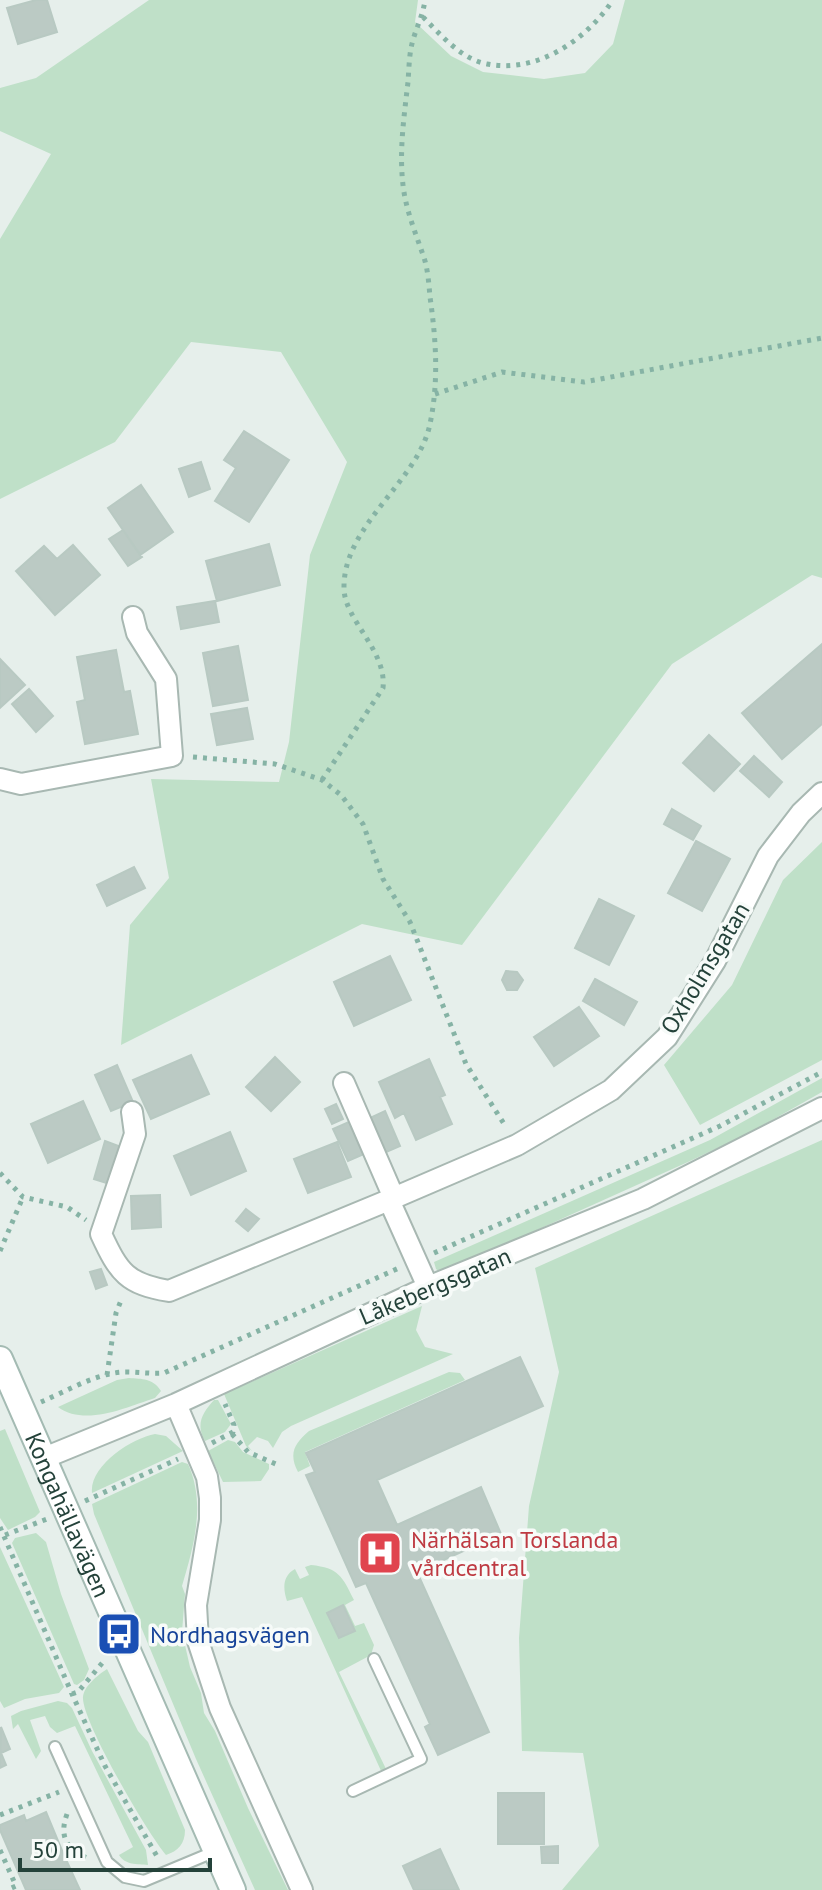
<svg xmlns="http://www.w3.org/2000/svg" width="822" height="1890" font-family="'PT Sans',sans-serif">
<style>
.green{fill:#bfe0c8}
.building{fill:#bbcac4;stroke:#b8c9c2;stroke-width:2}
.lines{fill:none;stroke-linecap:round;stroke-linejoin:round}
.lane-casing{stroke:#a8b8b2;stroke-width:14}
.street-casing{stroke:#a8b8b2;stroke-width:24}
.secondary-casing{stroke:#a4bbb3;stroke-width:28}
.path{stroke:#86b3a5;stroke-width:5;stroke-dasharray:4 6;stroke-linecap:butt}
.lane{stroke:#fff;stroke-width:10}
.street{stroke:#fff;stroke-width:20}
.secondary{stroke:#fff;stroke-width:24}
.labels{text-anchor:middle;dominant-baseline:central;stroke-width:7;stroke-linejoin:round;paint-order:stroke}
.street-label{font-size:24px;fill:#24423a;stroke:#f7fbf9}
.health-label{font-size:24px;fill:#be3a42;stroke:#f7fbf9;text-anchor:start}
.transit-label{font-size:24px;fill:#164399;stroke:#f7fbf9;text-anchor:start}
</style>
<rect width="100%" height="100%" fill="#e6efeb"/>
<path class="green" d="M149,0H418L415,22L451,56L483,72L544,79L585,73L613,44L625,0H822V578L812,575L672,664L462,945L362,924L121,1045L130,925L169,878L151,779L279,782L289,742L310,555L347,462L281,352L191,342L115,442L0,499V239L51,154L0,131V88L36,78Z
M822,842V1060L700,1125L664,1065L732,985L783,880Z
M822,1078V1092L749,1133L688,1162L450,1269L440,1272L436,1269L434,1262L710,1140Z
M822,1140V1890H562L599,1846L583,1753L522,1751L519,1638L529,1506L559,1372L535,1268Z
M422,1306L416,1330L425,1347L453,1354L291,1426L282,1432L273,1448L268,1441L257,1437L248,1446L252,1451L246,1446L224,1394Z
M449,1372L460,1373L465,1380L305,1452L310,1466L298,1472C288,1453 295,1443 309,1431Z
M129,1378C142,1379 153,1378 161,1391L155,1398C127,1407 85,1427 58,1407L117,1380Z
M214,1400H218L231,1424L225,1432L205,1441C195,1424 203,1412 214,1400Z
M5,1429L40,1512L35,1517L8,1530L0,1518V1431Z
M155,1434L166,1436L183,1451L92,1493C89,1466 132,1438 155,1434Z
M228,1440L235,1442L243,1452L269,1464V1469L261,1481L223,1482L208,1451Z
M182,1462L188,1464C206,1504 194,1545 182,1586L185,1594L182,1632L190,1667L201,1693L204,1713L215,1731L248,1808L288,1890H255L196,1759L94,1514L92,1504Z
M36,1533L46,1542L61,1594L89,1669L84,1680L77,1685L74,1684L12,1543L15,1538Z
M0,1547L64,1687L59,1693L25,1699L4,1708L0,1701Z
M311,1565C339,1568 342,1576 354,1600L345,1605L355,1626L364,1623L374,1645L371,1655L339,1672L387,1771L382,1773L302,1597L287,1601C283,1589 282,1576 295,1569L300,1579L309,1575L305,1567Z
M107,1669L138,1731L148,1742L185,1830C185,1844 178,1851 166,1855C148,1834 81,1720 83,1697C84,1686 98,1675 107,1669Z
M58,1701L67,1703L72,1708L92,1751L146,1850L148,1865C137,1864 125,1865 119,1855L133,1847L75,1726L57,1733L50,1727L45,1716L30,1720L41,1751L36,1759L18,1724L13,1729L11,1716L21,1711Z"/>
<path class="building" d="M36,0H47L57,32L18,44L7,8Z
M244,431L289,460L249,522L215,501L236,468L224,460Z
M201,462L210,489L189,497L179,469Z
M141,485L173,532L140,555L108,508Z
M123,530L142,557L128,566L109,539Z
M269,544L280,585L217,601L206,561Z
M73,545L100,575L55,615L16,571L44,546L57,559Z
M215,601L219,622L181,629L177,607Z
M822,644V724L782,759L742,713Z
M238,646L248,700L213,706L203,653Z
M116,650L124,692L130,691L138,734L85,744L77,702L85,700L77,657Z
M0,659L25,685L0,708Z
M29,689L53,716L36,732L12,704Z
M247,708L253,739L217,745L211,714Z
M709,735L740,764L714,791L683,763Z
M754,756L782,782L769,797L740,771Z
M672,809L701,826L693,840L664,824Z
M696,841L730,859L702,911L668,893Z
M134,867L145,888L107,906L97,885Z
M599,899L634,916L609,965L575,948Z
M390,956L411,1000L354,1026L334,982Z
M506,971L517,972L523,980L517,990H507L502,980Z
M595,979L637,1002L624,1025L583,1001Z
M579,1007L599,1036L554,1066L534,1037Z
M191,1055L209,1094L151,1119L133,1080Z
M275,1057L300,1082L271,1111L246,1087Z
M429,1059L445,1095L440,1097L452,1124L416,1140L404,1113L395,1118L379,1082Z
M117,1065L133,1102L111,1111L95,1075Z
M83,1101L100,1139L48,1163L31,1124Z
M336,1104L343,1119L332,1124L325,1109Z
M385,1111L400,1146L384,1153L370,1118Z
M351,1121L364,1154L348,1161L333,1129Z
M230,1132L246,1171L191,1195L174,1156Z
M105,1141L124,1148L113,1185L94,1179Z
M337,1142L351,1177L308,1193L294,1159Z
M160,1195L161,1227L132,1229L131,1196Z
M246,1209L259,1219L248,1231L236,1221Z
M101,1269L107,1285L96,1289L90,1272Z
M520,1357L543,1406L377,1480L397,1525L481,1487L501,1534L417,1572L489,1732L438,1755L425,1727L430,1724L366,1583L356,1587L306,1475L315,1472L306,1453Z
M343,1605L355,1631L339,1638L327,1613Z
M1,1727L10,1749L1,1753L6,1765L0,1768Z
M498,1793H544V1844H498Z
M46,1812L63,1853L80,1890H26L0,1830V1825L24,1815L26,1821Z
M558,1846V1863H542L541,1847Z
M440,1849L459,1890H414L403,1866Z"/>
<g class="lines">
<g class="lane-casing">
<path id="lane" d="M55,1747L107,1862L125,1877L144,1881L216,1851
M353,1791L421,1759L374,1659"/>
</g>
<g class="street-casing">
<path id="street" d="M0,779L21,784L172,756L166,679L137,633L133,617
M344,1083L394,1198
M132,1112L135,1134L101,1234C119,1273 127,1284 169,1291L389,1200
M428,1287L389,1200L517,1145L611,1090L667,1037L715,961L768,856L801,813L822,793
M176,1404L207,1477L210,1498V1520L196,1605L198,1641L220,1708L302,1890
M44,1458L176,1404L428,1287L643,1199L822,1108"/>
</g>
<g class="secondary-casing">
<g id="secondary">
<path id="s1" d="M0,1359L233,1890"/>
</g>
</g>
<path class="path" d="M423,17C441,35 461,59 487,64C538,74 587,39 613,0
M435,394L502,372L584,382L822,338
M193,757L275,764L322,780L341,795L363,824L383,879L410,922L466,1064L506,1127
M322,780L383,688C387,650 344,620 344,588C343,525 418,482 430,424C439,381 436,339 430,297C429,285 428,272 425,261C417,236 406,212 403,185C399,151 404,117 408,82C409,69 409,53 413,40C417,26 423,15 425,0
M0,1173L23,1197L67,1207L86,1220
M0,1251L23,1197
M434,1253L720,1126L822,1072
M107,1375L116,1313L122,1298
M41,1402C67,1391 98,1372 126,1372C139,1372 151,1374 164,1373L399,1268
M232,1434L248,1452L278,1465
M212,1443L233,1432L234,1425L225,1404
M85,1501L178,1459
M0,1527L72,1694L105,1766L158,1858
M5,1535L47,1519
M72,1694L78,1692L103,1662
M67,1814C59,1836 66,1849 87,1858
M0,1815L59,1792
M0,1850L16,1886L7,1890"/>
<use href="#lane" class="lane"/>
<use href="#street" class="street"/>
<use href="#secondary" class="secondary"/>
</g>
<defs>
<g id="hospital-square" transform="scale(2.3)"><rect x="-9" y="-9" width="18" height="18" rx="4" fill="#e0444e" stroke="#f7fbf9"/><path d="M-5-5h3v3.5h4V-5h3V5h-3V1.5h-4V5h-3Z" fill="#fff"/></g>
<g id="bus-square" transform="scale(2.3)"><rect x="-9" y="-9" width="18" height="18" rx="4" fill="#1a4fb4" stroke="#f7fbf9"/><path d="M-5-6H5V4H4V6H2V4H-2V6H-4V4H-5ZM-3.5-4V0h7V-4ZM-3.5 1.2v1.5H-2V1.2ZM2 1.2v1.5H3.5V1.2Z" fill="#fff"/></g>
</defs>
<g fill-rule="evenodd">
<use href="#hospital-square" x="380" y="1553"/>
<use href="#bus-square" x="119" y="1634"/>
</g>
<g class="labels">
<g class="street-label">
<text transform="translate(705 968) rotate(-59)">Oxholmsgatan</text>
<text transform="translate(435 1286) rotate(-23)">Låkebergsgatan</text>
<text stroke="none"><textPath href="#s1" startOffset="170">Kongahällavägen</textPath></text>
</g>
<g class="health-label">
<text x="411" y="1539">Närhälsan Torslanda<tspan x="411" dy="28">vårdcentral</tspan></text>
</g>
<g class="transit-label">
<text x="150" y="1634">Nordhagsvägen</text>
</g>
</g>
<path d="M20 1858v12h190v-12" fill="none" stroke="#24423a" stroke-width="4"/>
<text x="32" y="1858" font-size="24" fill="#24423a" stroke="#f7fbf9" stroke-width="6" paint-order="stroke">50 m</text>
</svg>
